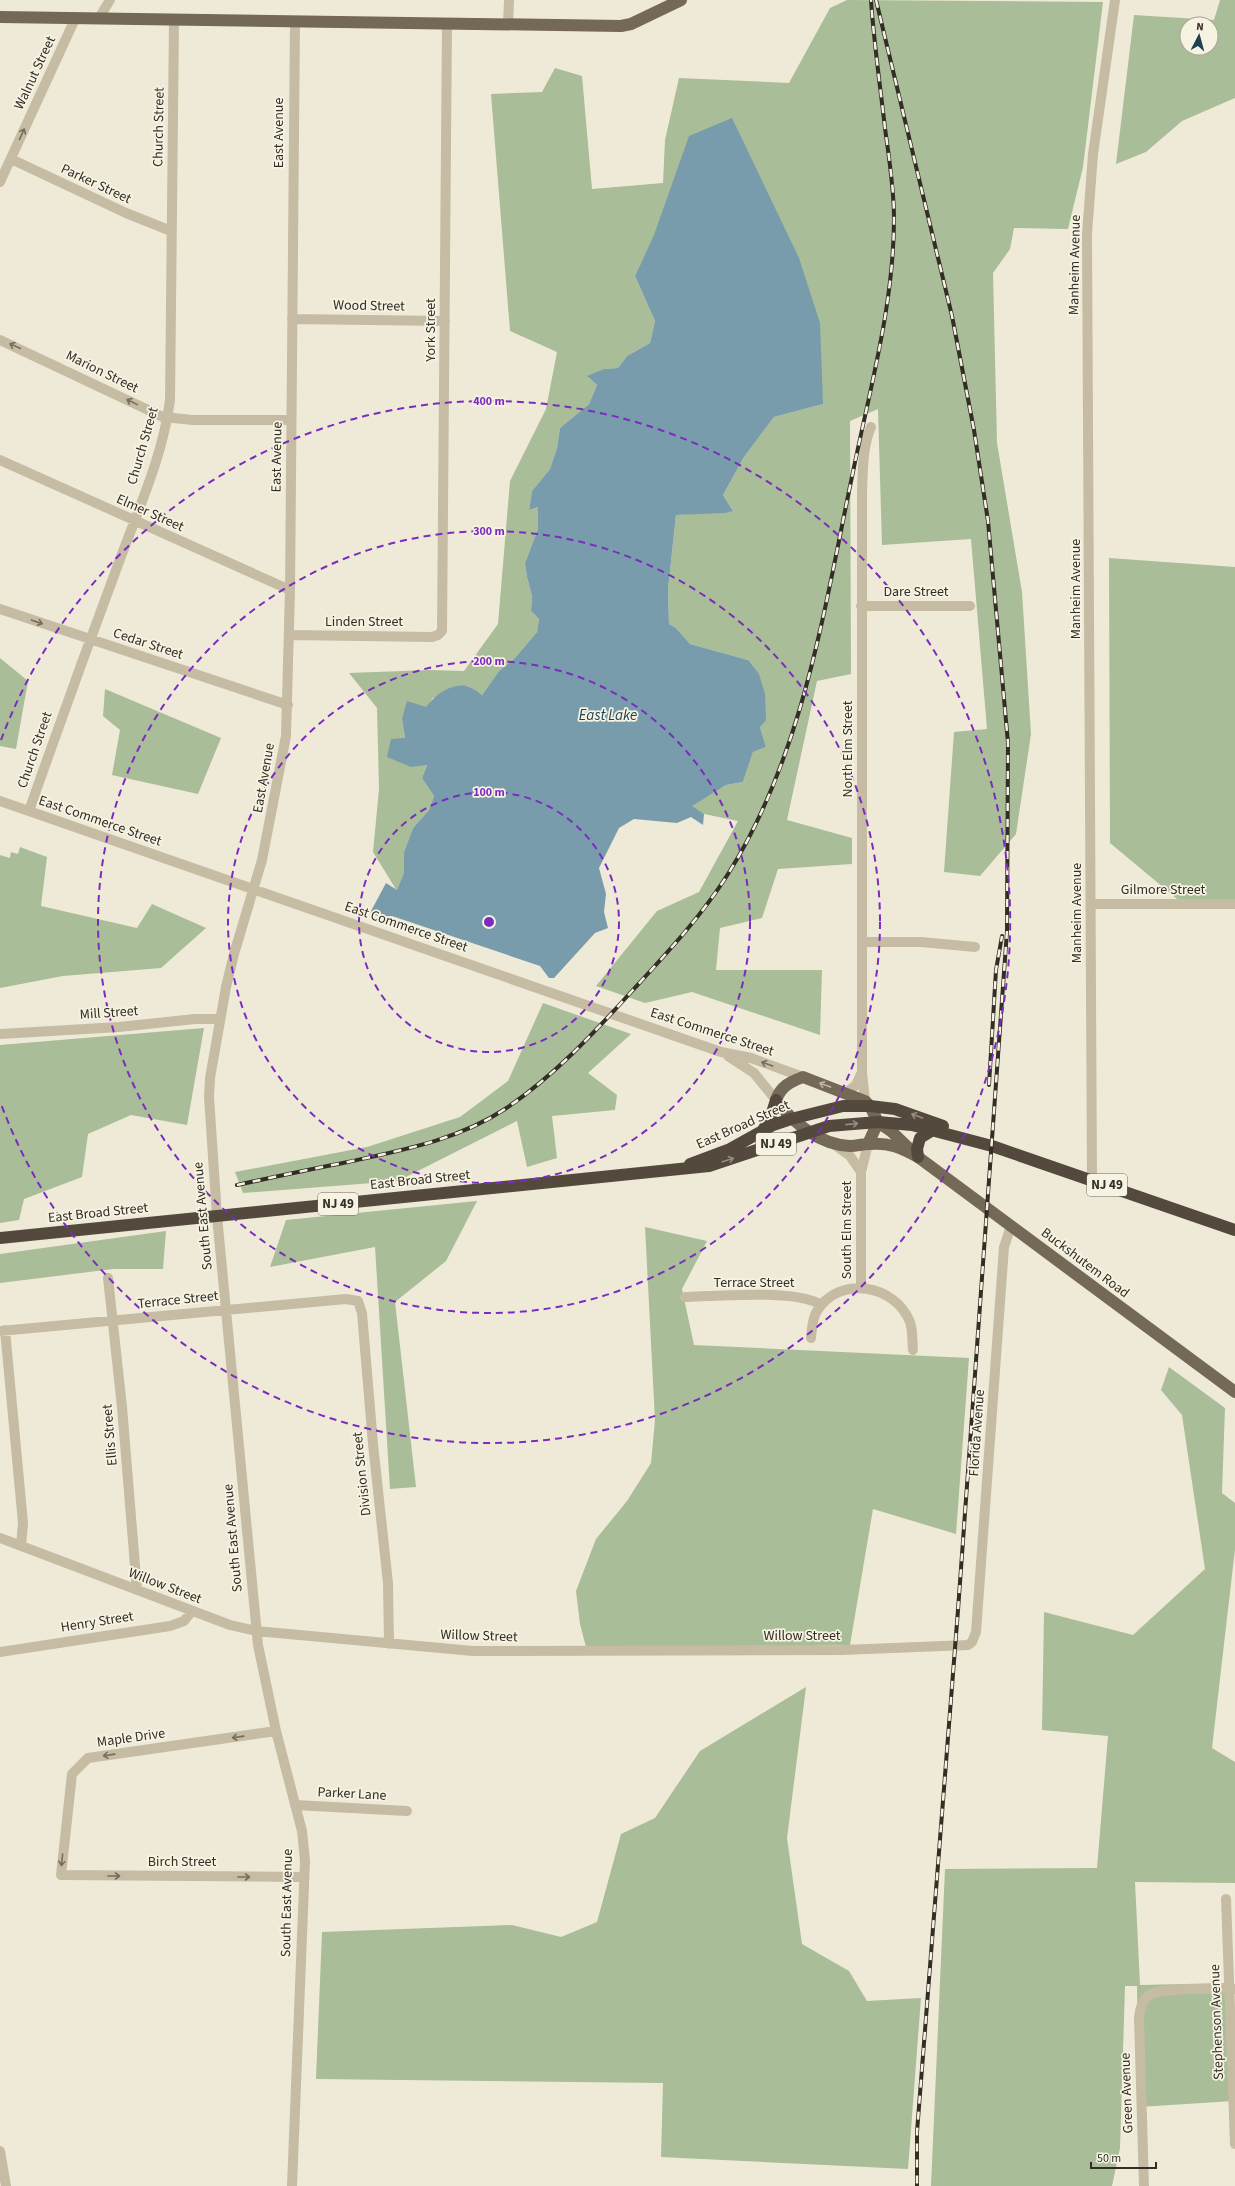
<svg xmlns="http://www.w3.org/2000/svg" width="1235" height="2186" font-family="'Source Sans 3',sans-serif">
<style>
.green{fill:#a8bd98;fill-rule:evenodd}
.water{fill:#789cab}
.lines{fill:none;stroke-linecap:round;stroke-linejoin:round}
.minor{stroke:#c6bca4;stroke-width:10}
.major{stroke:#746857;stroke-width:12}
.highway{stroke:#53493d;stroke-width:12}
.rail-casing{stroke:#322d25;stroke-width:4}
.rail{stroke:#f7f3e3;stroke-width:2.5;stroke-dasharray:8;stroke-linecap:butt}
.oneway{stroke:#756d5e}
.oneway2{stroke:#bcb4a4}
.oneway3{stroke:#958d7f}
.ring{fill:none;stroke:#7b2cbf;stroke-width:2;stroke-dasharray:7 5}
.labels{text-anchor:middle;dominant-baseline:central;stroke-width:3.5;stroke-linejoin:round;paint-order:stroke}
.shield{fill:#f7f3e3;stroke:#6d685e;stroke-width:1}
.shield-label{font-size:13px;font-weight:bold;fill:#322d25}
.street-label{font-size:14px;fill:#322d25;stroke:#f7f3e3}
.water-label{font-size:15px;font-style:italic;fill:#1d4151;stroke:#f7f3e3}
.centre{fill:#7b2cbf;stroke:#f7f3e3;stroke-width:2}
.ring-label{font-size:12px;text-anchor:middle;font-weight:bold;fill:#7b2cbf;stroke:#f7f3e3;stroke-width:3.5;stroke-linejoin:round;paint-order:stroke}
</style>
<rect width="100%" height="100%" fill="#efead7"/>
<path class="green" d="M847,0L1103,2L1083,167L1068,229L1014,228L1010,249L993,273L997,443L1022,592L1031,734L1016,834L980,876L944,872L954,732L987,729L971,539L882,545L878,409L850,421L851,674L817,681L787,820L852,838V864L778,869L762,918L720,928L716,970H822L820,1035L692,992L645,1003L596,986L657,911L699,892L738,821L704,814L691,806L726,785L743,782L753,752L766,747L760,727L748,660L690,644L676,628L669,624L668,589L676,515L733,511L723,495L744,457L774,417L823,404L654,236L635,276L655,321L650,343L627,356L618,368L604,369L588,377L597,385L589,404L560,428L557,448L550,469L532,491L529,510L538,507V529L525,563L527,577L532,596L531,611L539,619L537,632L514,659L499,671L482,695L467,686L433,698L426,707L402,719L405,738L427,764L422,778L434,796L429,810L413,828L404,852V873L397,891L373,852L379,789L377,708L349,673L429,670L464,671L498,624L510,481L546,409L557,352L510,331L491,94L542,92L555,68L582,76L592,189L663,183L665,140L679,78L789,83L830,8Z
M1220,0H1235V98L1182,121L1146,152L1116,164L1134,15L1214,20ZM1187,24H1211V48H1187Z
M1109,558L1235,567V903H1182L1110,843Z
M0,658L28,681L16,749L0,746Z
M105,689L221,738L198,794L112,775L120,730L103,716Z
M20,847L47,857L41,906L137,928L152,904L206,928L161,968L63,976L0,988V855L10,858L11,852L18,854Z
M543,1003L631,1034L588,1073L617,1095L615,1110L552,1116L557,1158L527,1167L517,1121L398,1181L243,1193L235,1172L367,1147L460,1117L508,1081Z
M204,1028L187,1125L131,1115L88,1134L82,1177L24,1199L19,1220L0,1223V1045Z
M477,1201L446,1261L395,1302L416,1487L390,1489L375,1247L270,1267L286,1220Z
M645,1227L707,1241L682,1289L694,1345L969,1358L956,1534L873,1509L850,1645L587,1651L580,1624L576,1591L596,1539L627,1501L651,1463L655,1420Z
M166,1231L163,1269H113L0,1283V1254Z
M1169,1367L1225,1408L1222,1493L1235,1503V1549L1212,1748L1235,1762V1883L1135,1882L1140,1985L1230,1983L1233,2101L1139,2107L1137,1986H1125L1120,2148L1112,2186H931L945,1869L1097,1868L1108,1736L1042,1730L1044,1612L1133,1635L1205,1569L1182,1415L1161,1390Z
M806,1687L787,1838L802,1944L849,1971L867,2001L921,1998L908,2169L661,2157L663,2083L316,2079L322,1932L512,1925L561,1937L597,1922L621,1834L655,1818L700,1751Z"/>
<path class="water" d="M732,118L799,258L820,323L823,404L774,417L744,457L723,495L733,511L725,513L676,515L668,589L669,624L676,628L690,644L748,660L759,674L765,694L766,720L760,727L766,747L753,752L743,782L726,785L692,806L704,814L703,825L691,817L677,823L634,819L619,828L599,868L606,894L604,912L608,928L595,933L554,978H549L540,966L392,916L381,917L370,913L386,883L397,890L404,873V852L413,828L429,810L434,796L422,778L427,765L411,767L387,757L391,739L405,738L402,719L407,701L426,707C434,696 451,683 466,686C471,687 478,692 482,695L499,671L514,659L537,632L539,619L531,611L532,596L527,577L525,563L538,529V507L529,510L532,491L550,469L557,448L560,428L589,404L597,385L587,376L604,369L618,368L627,356L650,343L655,321L635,276L654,235L689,136Z"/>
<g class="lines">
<path class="minor" d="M99,18L110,0
M508,24L509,0
M11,159L126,213L171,231
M0,182L75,19
M292,319L445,321
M0,340L163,417L193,420H291
M0,460L290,590
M861,606H970
M0,609L288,705
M289,635L432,637L438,635L442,631L447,23
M0,801L721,1052L751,1058L803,1077
M29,811C58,728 88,645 119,562C138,510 163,456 170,400L174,20
M1091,904H1235
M862,942H921L975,947
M0,1034L119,1027L195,1019H220
M728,1056L754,1073L776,1100
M846,1093L856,1085L862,1072
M865,1101L862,1072V493C863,471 862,448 871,427
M835,1145L850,1156L861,1172
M1092,1180L1087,234L1093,154L1115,0
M108,1278L122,1407L137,1590
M861,1288V1172L868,1144
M685,1297C716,1296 798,1289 821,1305
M5,1330L23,1523L21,1546
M0,1331L346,1299L358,1301L362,1313L373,1444L388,1583L389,1644
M811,1338C812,1329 812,1319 817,1311C839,1275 895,1284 910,1322C913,1330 912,1341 913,1350
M0,1538L230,1625L256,1631L473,1651L842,1650L968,1645L972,1642L976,1632L1004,1247L1011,1226
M0,1652L170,1626L184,1621L192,1611
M276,1731L88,1758L72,1774L61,1875L303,1877
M295,1805L407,1811
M1226,1899L1235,2144
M0,2151L6,2186
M292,2186L305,1861L302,1831L276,1731L258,1645L217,1216L209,1097L210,1078L226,987L234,954L262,860L286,736L290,590L295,21
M1144,2186L1139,2017C1140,2008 1142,2000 1149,1995C1164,1987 1216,1989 1235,1989"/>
<path class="major" d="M0,17L621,26L631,24L681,0
M868,1144L878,1122
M918,1157C901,1148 889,1142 869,1144C862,1144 857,1146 850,1146C820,1145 793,1123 776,1100C781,1086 790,1082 803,1077L865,1101L870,1106L878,1122L891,1131L918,1157L1235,1392"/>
<path class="highway" d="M763,1130L770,1119L776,1100
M918,1157L917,1149L920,1138L933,1130
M690,1164L730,1149L773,1125L791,1119L843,1106H870L895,1109L943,1126
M0,1238L709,1166L829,1126L878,1122L912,1125L992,1146L1235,1230"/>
<g class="rail-casing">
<path id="rail" d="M876,0L952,316L974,430L988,521L1008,743L1007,931L958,1610L917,2132V2186
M989,1085L996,970L1002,936
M237,1185C274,1177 311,1169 348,1162C402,1150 458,1140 505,1109C553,1077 594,1033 632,991C666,954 701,917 728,874C804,753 824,609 853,472C870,388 894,304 894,218C894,188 889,158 885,128C880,85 874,43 871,0"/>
</g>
<use href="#rail" class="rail"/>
</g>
<defs><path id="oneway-shaft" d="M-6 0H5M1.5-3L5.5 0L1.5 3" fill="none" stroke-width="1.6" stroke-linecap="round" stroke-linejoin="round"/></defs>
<g class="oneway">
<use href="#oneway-shaft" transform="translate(22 134) rotate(-65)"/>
<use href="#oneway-shaft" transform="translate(15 346) rotate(-155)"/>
<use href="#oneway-shaft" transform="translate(132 402) rotate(-154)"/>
<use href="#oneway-shaft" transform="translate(37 622) rotate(19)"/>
<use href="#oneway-shaft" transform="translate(767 1064) rotate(-160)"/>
<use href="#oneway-shaft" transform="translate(238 1737) rotate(172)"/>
<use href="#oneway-shaft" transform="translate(109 1755) rotate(172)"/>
<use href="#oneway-shaft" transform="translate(62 1860) rotate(96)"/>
<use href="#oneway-shaft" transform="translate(114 1876)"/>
<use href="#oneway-shaft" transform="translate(244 1877)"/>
</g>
<use class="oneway2" href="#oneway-shaft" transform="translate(825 1085) rotate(-160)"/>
<g class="oneway3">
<use href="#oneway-shaft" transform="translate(917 1116) rotate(-160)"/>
<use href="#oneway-shaft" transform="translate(852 1124) rotate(-6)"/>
<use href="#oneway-shaft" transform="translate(728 1160) rotate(-18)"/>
</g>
<g class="ring">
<circle cx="489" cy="922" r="130"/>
<circle cx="489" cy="922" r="261"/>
<circle cx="489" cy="922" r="391"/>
<path d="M1 740A521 521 0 1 1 1 1104"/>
</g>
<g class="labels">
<g class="shield">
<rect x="756" y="1133" width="40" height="22" rx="3"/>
<rect x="1087" y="1174" width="40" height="22" rx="3"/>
<rect x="318" y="1193" width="40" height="22" rx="3"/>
</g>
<g class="shield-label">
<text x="776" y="1144">NJ 49</text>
<text x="1107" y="1185">NJ 49</text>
<text x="338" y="1204">NJ 49</text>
</g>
<g class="street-label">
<text transform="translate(35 73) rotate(-65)">Walnut Street</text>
<text transform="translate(159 127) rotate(-89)">Church Street</text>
<text transform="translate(279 133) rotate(-90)">East Avenue</text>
<text transform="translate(96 184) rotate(25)">Parker Street</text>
<text transform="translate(1075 265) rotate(-89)">Manheim Avenue</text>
<text transform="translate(369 306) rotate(1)">Wood Street</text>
<text transform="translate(431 330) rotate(-90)">York Street</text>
<text transform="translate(102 372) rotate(26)">Marion Street</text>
<text transform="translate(143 446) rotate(-74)">Church Street</text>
<text transform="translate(277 457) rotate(-89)">East Avenue</text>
<text transform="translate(150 513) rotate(24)">Elmer Street</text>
<text transform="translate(1076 589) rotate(-90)">Manheim Avenue</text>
<text x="916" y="592">Dare Street</text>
<text x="364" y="622">Linden Street</text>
<text transform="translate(148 644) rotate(18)">Cedar Street</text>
<text transform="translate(848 749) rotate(-90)">North Elm Street</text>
<text transform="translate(35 750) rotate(-71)">Church Street</text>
<text transform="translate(264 778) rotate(-80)">East Avenue</text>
<text transform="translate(100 821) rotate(19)">East Commerce Street</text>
<text x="1163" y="890">Gilmore Street</text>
<text transform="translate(1077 913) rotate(-90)">Manheim Avenue</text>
<text transform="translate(406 927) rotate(19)">East Commerce Street</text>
<text transform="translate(109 1013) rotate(-4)">Mill Street</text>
<text transform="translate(712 1032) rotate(18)">East Commerce Street</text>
<text transform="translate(743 1125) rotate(-24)">East Broad Street</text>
<text transform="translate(420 1180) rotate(-6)">East Broad Street</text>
<text transform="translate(98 1213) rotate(-6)">East Broad Street</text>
<text transform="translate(203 1216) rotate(-95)">South East Avenue</text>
<text transform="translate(847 1230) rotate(-90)">South Elm Street</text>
<text transform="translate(1085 1263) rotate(37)">Buckshutem Road</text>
<text x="754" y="1283">Terrace Street</text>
<text transform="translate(178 1300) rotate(-6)">Terrace Street</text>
<text transform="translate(977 1433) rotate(-86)">Florida Avenue</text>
<text transform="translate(110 1435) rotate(-95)">Ellis Street</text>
<text transform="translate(362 1474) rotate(-96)">Division Street</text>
<text transform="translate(233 1538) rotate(-95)">South East Avenue</text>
<text transform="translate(165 1586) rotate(21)">Willow Street</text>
<text transform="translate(97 1622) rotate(-9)">Henry Street</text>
<text transform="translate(479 1636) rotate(2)">Willow Street</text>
<text x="802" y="1636">Willow Street</text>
<text transform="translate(131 1738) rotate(-8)">Maple Drive</text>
<text transform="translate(352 1794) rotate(3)">Parker Lane</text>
<text x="182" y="1862">Birch Street</text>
<text transform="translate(287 1903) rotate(-89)">South East Avenue</text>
<text transform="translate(1217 2022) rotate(-92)">Stephenson Avenue</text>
<text transform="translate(1127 2093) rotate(-92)">Green Avenue</text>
</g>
<g class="water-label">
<text x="608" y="715">East Lake</text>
</g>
</g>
<circle cx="489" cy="922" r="6" class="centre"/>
<g class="ring-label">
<text x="489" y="405">400 m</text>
<text x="489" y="535">300 m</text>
<text x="489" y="665">200 m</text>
<text x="489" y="796">100 m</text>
</g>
<g transform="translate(1199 36) rotate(6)"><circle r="19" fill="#f7f3e3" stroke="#a8a497"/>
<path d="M0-3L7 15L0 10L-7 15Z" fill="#1d4151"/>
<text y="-6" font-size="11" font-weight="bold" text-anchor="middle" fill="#322d25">N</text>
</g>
<path d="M1091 2162v6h65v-6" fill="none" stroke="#322d25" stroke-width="2"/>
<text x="1097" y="2162" font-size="12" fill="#322d25" stroke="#f7f3e3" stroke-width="3" paint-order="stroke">50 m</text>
</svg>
